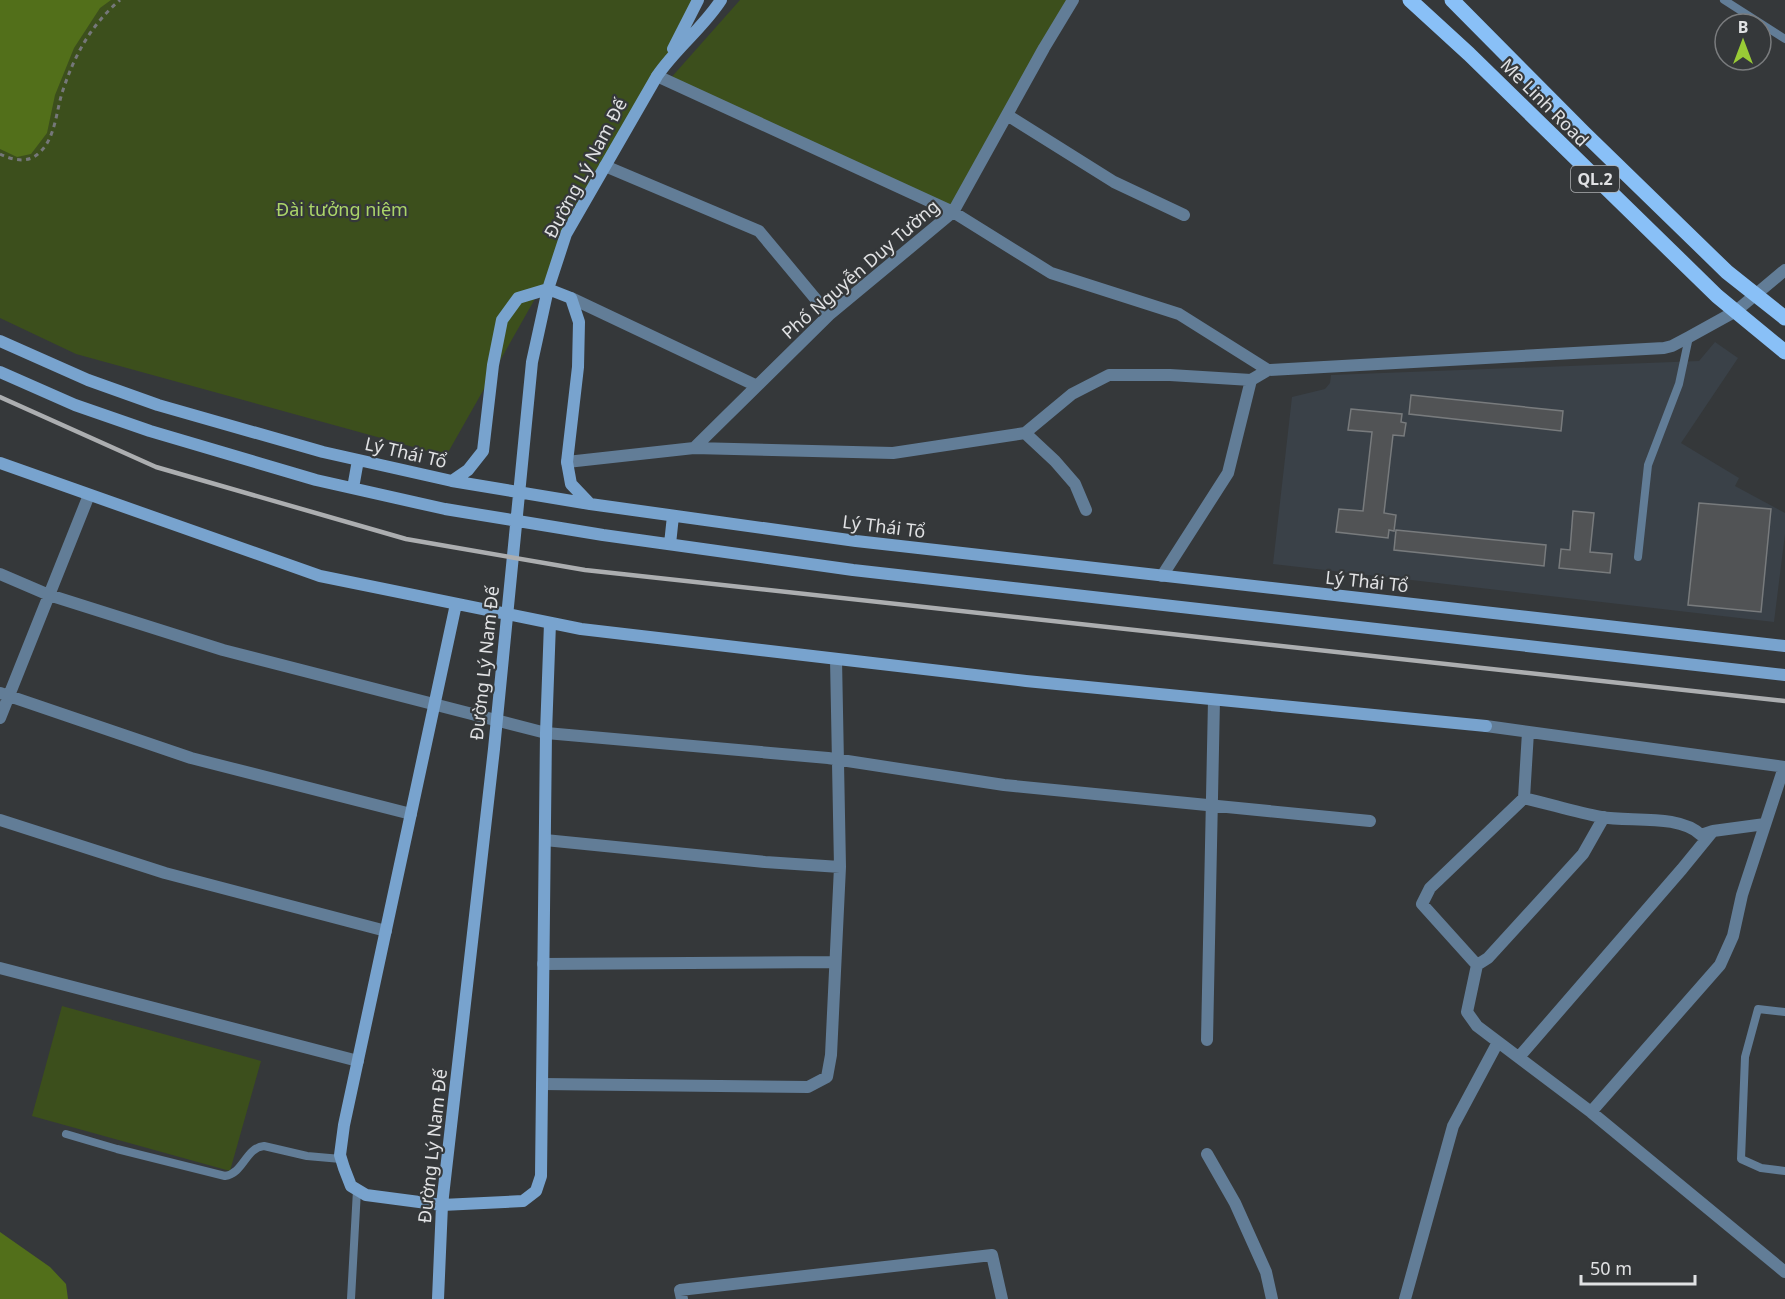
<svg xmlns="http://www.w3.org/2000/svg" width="1785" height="1299" font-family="'Noto Sans',sans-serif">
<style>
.built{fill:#3a4148}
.green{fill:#3c4f1c}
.water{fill:#526f1a}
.building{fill:#515355;stroke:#787b7d;stroke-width:1.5}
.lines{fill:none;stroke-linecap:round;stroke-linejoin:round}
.path{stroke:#757779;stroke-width:3;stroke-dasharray:4.5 4.5;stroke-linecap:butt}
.lane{stroke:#627d97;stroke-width:8}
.street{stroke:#627d97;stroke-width:12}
.secondary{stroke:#78a3ce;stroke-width:12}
.primary{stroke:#89c0f7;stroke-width:15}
.rail{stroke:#acaeb0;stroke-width:4.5}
.labels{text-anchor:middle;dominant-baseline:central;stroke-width:4.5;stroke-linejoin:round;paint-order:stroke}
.shield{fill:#35383a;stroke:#adafb1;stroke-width:1.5}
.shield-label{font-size:16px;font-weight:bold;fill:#e1e2e4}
.street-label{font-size:18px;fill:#e1e2e4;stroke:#35383a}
.park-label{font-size:18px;fill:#abd569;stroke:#35383a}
</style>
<rect width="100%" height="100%" fill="#35383a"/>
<path class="built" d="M1715,342L1738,358L1681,443L1739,478L1735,486L1785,513V534L1774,622L1273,564L1292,397L1325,389L1330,383L1331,375L1699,361Z"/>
<path class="green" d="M0,0H704L446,456L76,354L0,318Z
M740,0H1067L953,212L669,80Z
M62,1006L261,1061L230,1171L32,1116Z"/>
<path class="water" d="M0,0H111L100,8L74,48L55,95L47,133L31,154L17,157L0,149Z
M0,1232L50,1267L66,1284L68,1299H0Z"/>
<path class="building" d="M1411,395L1563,411L1561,431L1409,414Z
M1351,409L1402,414L1401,422L1406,423L1404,436L1393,435L1384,513L1396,515L1394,531L1389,530L1388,538L1336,532L1339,509L1363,511L1372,432L1348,430Z
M1699,503L1771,509L1761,612L1688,605Z
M1573,511L1594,513L1590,552L1612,554L1610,573L1559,568L1561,549L1570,550Z
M1396,530L1546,545L1544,566L1394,550Z"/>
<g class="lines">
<path class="path" d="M0,154C12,160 28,164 39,153C55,139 56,113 62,93C74,56 90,26 120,0"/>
<path class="lane" d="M1724,0L1785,39
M1638,557L1648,465L1679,384L1689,337
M1785,1012L1758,1009L1745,1057L1741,1159L1761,1168L1785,1171
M66,1134L117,1149L225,1176C244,1173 245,1148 264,1146L307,1156L341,1159
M351,1299L357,1190"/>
<path class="street" d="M657,76L953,212L1051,273L1179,314L1268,370
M1007,115L1114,182L1184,215
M605,166L759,231L829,315
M571,298L757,386
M1025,433L1055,461L1075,484L1086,510
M694,448L829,315L953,212L1044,48L1073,0
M567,462L694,448L893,453L1025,433L1072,394L1109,375H1170L1251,380L1268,370L1664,348L1672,346L1689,337L1736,311L1785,270
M0,574L49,595L223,650L546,733L828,758L1004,785L1370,821
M1162,576L1228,473L1251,380
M0,693L191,758L411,814
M0,718L89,495
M1486,726L1785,767
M1524,798L1528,732
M1604,817L1583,854L1488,958L1477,965L1467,1012L1477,1026L1591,1112L1785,1272
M0,820L165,873L386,931
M1713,831L1765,824
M545,840L765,862L840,867
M543,964L835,962
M1477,965L1422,904L1430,888L1524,798C1550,804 1575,812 1601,817C1630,822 1680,814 1701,835L1713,831L1682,869L1519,1057
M0,968L358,1061
M1207,1040L1214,700
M542,1084L808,1087L827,1077L831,1055L840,867L836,659
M1591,1112L1720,965L1733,936L1742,895L1784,767
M1207,1154L1235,1203L1266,1272L1272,1299
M682,1299L680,1290L992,1255L1002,1299
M1405,1299L1453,1126L1498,1042"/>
<path class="secondary" d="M673,49L698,0
M0,341L88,380L158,405L323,452L452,481L590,504L856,541L1785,646
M0,372L75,405L150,431L316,480L445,509L603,535L853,570L1785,675
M0,463L320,576L581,629L1026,681L1486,726
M452,481L468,470L483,451L493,365L502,320L518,298L548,289L571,298L579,322L578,367L567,462L571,484L590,504
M353,488L358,460
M670,544L673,516
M456,604L344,1125L340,1155L344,1168L351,1186L366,1195L442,1205L523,1201L536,1191L541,1176L546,733L550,623
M438,1299L442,1205L494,749L532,362L548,289L566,234L657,76C676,48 703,28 721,0"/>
<path class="primary" d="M1410,0L1469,54L1717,296L1785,352
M1452,0L1584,133L1727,272L1785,318"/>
<path class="rail" d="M0,397L156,467L406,539L585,570L1785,701"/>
</g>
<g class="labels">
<rect class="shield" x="1571" y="166" width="48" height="26" rx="4.5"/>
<g class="shield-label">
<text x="1595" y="179">QL.2</text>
</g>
<g class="street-label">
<text transform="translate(1545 102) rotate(45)">Me Linh Road</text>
<text transform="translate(585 168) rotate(-62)">Đường Lý Nam Đế</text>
<text transform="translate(860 269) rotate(-41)">Phố Nguyễn Duy Tường</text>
<text transform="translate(406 452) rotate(13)">Lý Thái Tổ</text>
<text transform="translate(884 526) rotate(7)">Lý Thái Tổ</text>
<text transform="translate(1367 581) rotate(6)">Lý Thái Tổ</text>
<text transform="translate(484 663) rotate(-84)">Đường Lý Nam Đế</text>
<text transform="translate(432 1146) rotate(-84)">Đường Lý Nam Đế</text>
</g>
<g class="park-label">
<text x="342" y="209">Đài tưởng niệm</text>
</g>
</g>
<g transform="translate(1743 42)"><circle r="28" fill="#35383a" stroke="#7a7c7e" stroke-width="1.5"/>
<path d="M0-4.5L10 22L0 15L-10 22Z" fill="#99cb36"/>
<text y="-9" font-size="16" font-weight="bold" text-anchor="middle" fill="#e1e2e4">B</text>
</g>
<path d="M1581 1275v9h114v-9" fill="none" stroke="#e1e2e4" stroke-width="3"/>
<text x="1590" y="1275" font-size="18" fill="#e1e2e4" stroke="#35383a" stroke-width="4.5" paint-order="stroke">50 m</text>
</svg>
